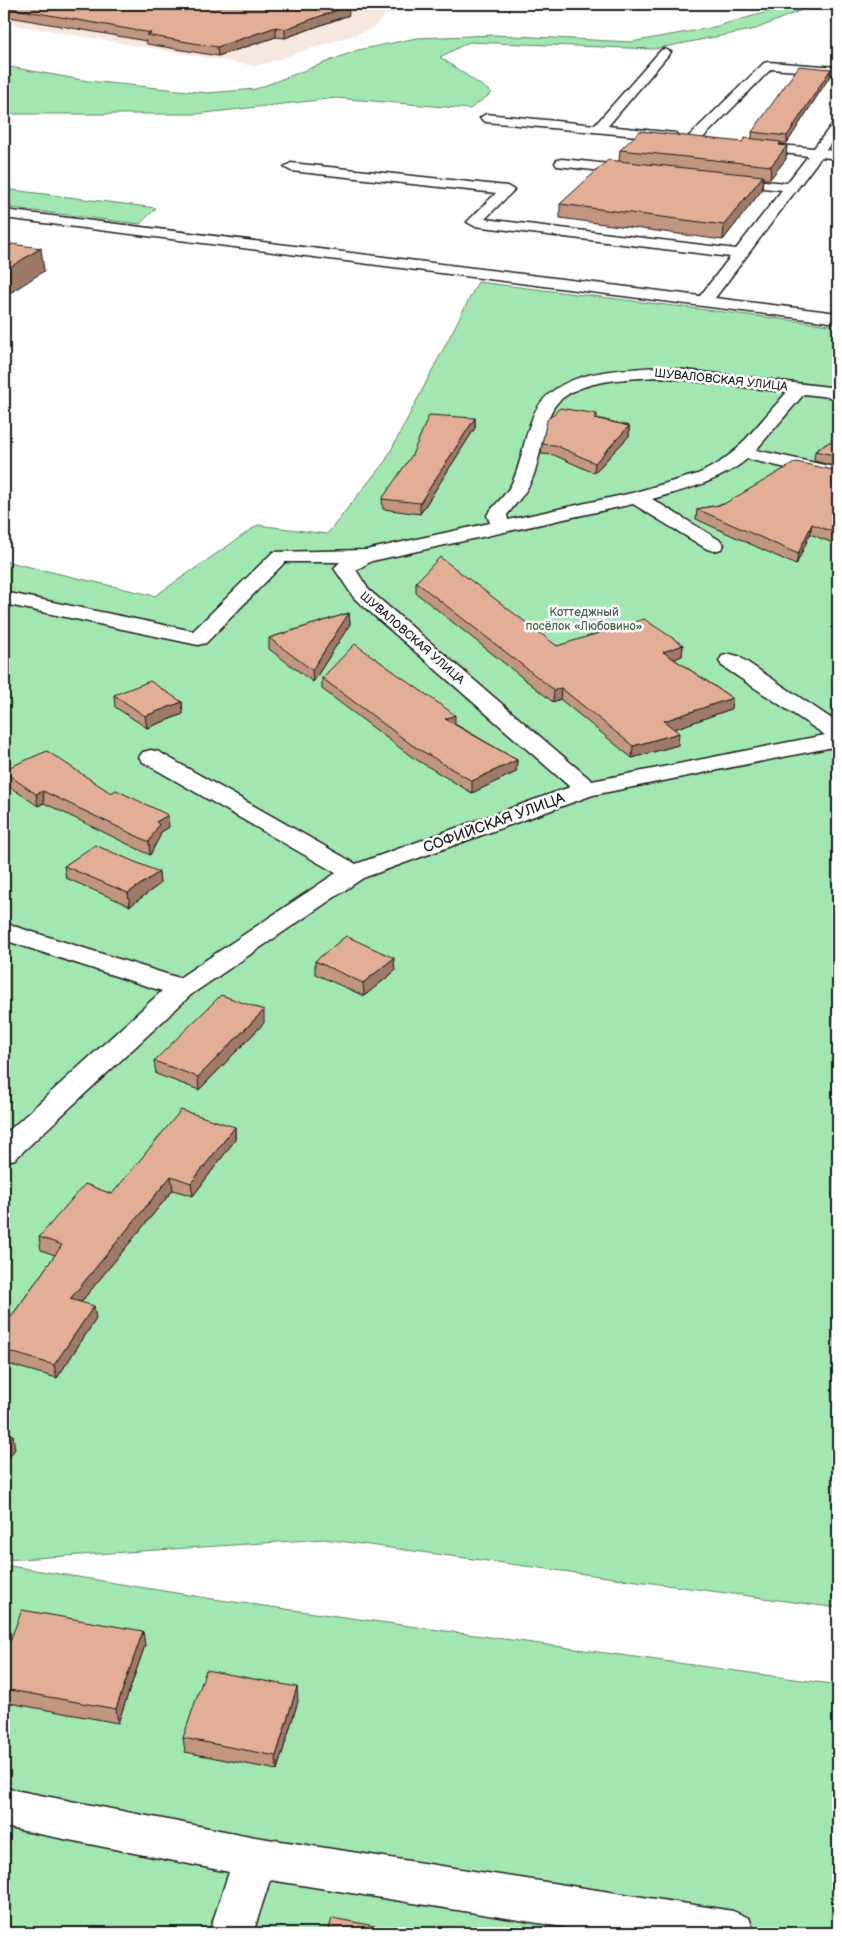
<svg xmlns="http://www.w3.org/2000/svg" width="842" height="1937" font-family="'Balsamiq Sans',sans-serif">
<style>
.built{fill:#f6e7e0}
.green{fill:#a2e7b2;stroke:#5f8267}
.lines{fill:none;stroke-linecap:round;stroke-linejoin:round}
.minor-casing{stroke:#1c1c1c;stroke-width:3}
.minor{fill:#fff;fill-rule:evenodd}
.wall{fill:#c29681;stroke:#1c1c1c}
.shaded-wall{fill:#9e7a69;stroke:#1c1c1c}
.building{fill:#e2ae96;stroke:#1c1c1c}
.labels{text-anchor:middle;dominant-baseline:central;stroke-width:5;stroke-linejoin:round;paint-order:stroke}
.far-street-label{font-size:12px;fill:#1c1c1c;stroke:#fff}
.far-park-label{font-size:12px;fill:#4b6350;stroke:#fff}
.street-label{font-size:15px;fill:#1c1c1c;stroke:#fff}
</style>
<rect width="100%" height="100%" fill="#fff"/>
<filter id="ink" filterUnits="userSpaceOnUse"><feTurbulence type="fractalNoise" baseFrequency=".02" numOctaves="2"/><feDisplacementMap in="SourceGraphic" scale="10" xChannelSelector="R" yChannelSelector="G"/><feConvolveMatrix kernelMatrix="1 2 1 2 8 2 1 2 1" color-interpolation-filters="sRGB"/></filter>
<g filter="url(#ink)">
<path class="built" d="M4,4H419L384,16L372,29L256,66L4,23Z"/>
<path class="green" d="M786,4H816L756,29L654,49L469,42L440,57L492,93L470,109L336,98L196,114H4V66L88,81L208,93L256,89L358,50L417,38L495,35L631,42L710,28L782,8Z
M4,189L156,208L140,224L4,207Z
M478,282L838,326V1608L324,1539L4,1560V561L155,596L258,525L327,534L386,460Z
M4,1565L213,1599L838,1685V1933H4Z"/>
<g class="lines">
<g class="minor-casing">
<path id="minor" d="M665,49L671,52L669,54L608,126L675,133L681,137L680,140L486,122L480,118L486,114L595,125L661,50Z
M768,62L838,67V74L771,69L699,142H689L688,139L689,136L764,63Z
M838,121V133L826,150L838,151V159L821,157L715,298L838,313V323L4,218V210L700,296L730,257L474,226L467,222L496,193L291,171L284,167L291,163L507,186L514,190L485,219L736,249L782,190L725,184L718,180L720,177L787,183L808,156L750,149L745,148L744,145L745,142L814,148L834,122Z
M562,159L638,167L645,171L638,175L557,166L555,163L557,160Z
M659,367L838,388V398L804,394L756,450L838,468V480L747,459C719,482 687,489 652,499L721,541L724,545L721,549L714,551L707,549L633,504L372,561L356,570L369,590L592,781L825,735L722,666L719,661L722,656L730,654L738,656L838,723V746L593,795L363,878L192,994L15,1159L4,1162V1135L162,991L4,940V923L179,978L336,873L143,762L139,757L143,752L151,750L159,752L356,864L570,787L354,598L334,568L340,562H285L206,643L198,645L4,604V592L193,631L273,552L366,550L490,523L487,515C494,505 505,496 511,485C522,464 523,440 532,419C550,370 615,370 659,367ZM659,377L787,392L737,449L719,463L698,474L632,493L508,520L507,515C517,502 529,490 534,474C542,453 543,416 559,401C583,379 628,379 659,377Z
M4,1788L255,1837L733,1911L749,1918L755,1933H600L270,1880L253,1933H209L229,1872L4,1827Z"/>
</g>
<use href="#minor" class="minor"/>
</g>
<path class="wall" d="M4,4L349,15L285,38L276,37L218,56L147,44L146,41L4,16Z
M831,69L830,76L787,143H781L780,145L786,159L770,179H763L762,190L723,240L560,218V204L619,161L620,150L742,142L752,139V132Z
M597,414V418L629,426V436L594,473L554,455L541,454L542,444Z
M475,418V428L420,514L383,509L382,499Z
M838,437V467L814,461L815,451Z
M838,471V545L810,534L796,565L696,519L697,509L724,504Z
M416,582L557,646L683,645L682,656L674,659L732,698L731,709L674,729L678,745L632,758L560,699L553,702L416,593Z
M349,613L350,624L313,682L269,649V638Z
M322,678L455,724L517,760L516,772L472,793L412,757L322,689Z
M114,695L182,702L183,714L147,728L115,707Z
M4,758L10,767L111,793L169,827L160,833V836L150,855L44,803L38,806L4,783Z
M64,866L159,872L160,884L130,906L66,878Z
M315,961L395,971L364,996L315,974Z
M264,1023L199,1090L156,1074L154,1061Z
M235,1127V1140L193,1196L173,1190L81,1302L96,1319L57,1378L4,1363V1327L55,1255L41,1250L39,1237L112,1194Z
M145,1645L118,1723L4,1702V1656Z
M298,1701L277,1770L185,1752L183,1738Z"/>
<path class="shaded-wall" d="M348,6L349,15L285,38V29Z
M276,27V37L218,56L217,47Z
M831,69L830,76L787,143V136Z
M787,146L786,159L770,179L771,166Z
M763,176L762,190L723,240L724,225Z
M41,248L44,271L4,297V271Z
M475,418V428L420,514V503Z
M629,426V436L594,473L595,463Z
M812,524L810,534L796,565L798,554Z
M349,613L350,624L313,682L312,670Z
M683,645L682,656L662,664L663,652Z
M561,688L560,699L553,702L554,690Z
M732,698L731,709L663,733L664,721Z
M182,702L183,714L147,728L145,716Z
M455,715V727L445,719Z
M679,733L678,745L632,758L633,746Z
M517,760L516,772L472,793V781Z
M43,791L44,803L38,806L36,794Z
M168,815L169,827L160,833V836L150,855L149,842L156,822Z
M159,872L160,884L130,906L128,893Z
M394,958L395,971L364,996L363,983Z
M264,1010V1023L199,1090L198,1077Z
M235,1127V1140L193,1196L191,1183Z
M171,1176L173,1190L72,1313L70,1299Z
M94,1306L96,1319L57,1378L54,1365Z
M13,1435L15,1449L4,1465V1448Z
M143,1631L145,1645L118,1723L116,1709Z
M297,1687L298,1701L277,1770L276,1756Z"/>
<path class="building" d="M4,4H334L348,6L285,29L276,27L217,47L146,35L151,33L4,7Z
M799,66L831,69L787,136L752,132Z
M640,131L742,142L745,138L781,142L779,145L787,146L771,166L620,150Z
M608,160L763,176L724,225L560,204Z
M4,243L41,248L4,271Z
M560,408L597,414L594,418L629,426L595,463L555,445L542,444L547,420Z
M429,415L475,418L420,503L382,499L412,455Z
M838,437V456L815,451Z
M796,462L838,471V534L812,524L798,554L697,509L724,504Z
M440,557L557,646L644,619L683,645L663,652L732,698L664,721L679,733L633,746L561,688L554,690L416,582Z
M349,613L312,670L269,638Z
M355,644L455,715L445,719L517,760L472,781L412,745L322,678Z
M150,681L182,702L145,716L114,695Z
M47,751L111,793L116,790L168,815L156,822L159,824L149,842L43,791L36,794L4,772V758L10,767Z
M95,845L159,872L128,893L64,866Z
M346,936L394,958L363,983L315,961Z
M221,995L264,1010L198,1077L154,1061Z
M181,1110L235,1127L191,1183L171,1176L70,1299L94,1306L54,1365L4,1350V1327L62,1245L39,1237L85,1184L112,1194Z
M4,1432L13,1435L4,1448Z
M22,1610L143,1631L116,1709L4,1689V1656Z
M206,1670L297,1687L276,1756L183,1738Z
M332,1918L412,1933H328Z"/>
</g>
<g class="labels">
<g class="far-street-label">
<text transform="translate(721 380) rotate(6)">ШУВАЛОВСКАЯ УЛИЦА</text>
<text transform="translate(412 638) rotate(41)">ШУВАЛОВСКАЯ УЛИЦА</text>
</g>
<g class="far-park-label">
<text x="584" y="612">Коттеджный<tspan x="584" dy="14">посёлок «Любовино»</tspan></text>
</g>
<g class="street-label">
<text transform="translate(494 823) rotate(-20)">СОФИЙСКАЯ УЛИЦА</text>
</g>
</g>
<rect width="842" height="1937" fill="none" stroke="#fff" stroke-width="20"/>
<rect x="10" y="10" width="822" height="1917" fill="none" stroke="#1c1c1c" stroke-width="2" filter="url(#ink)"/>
</svg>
